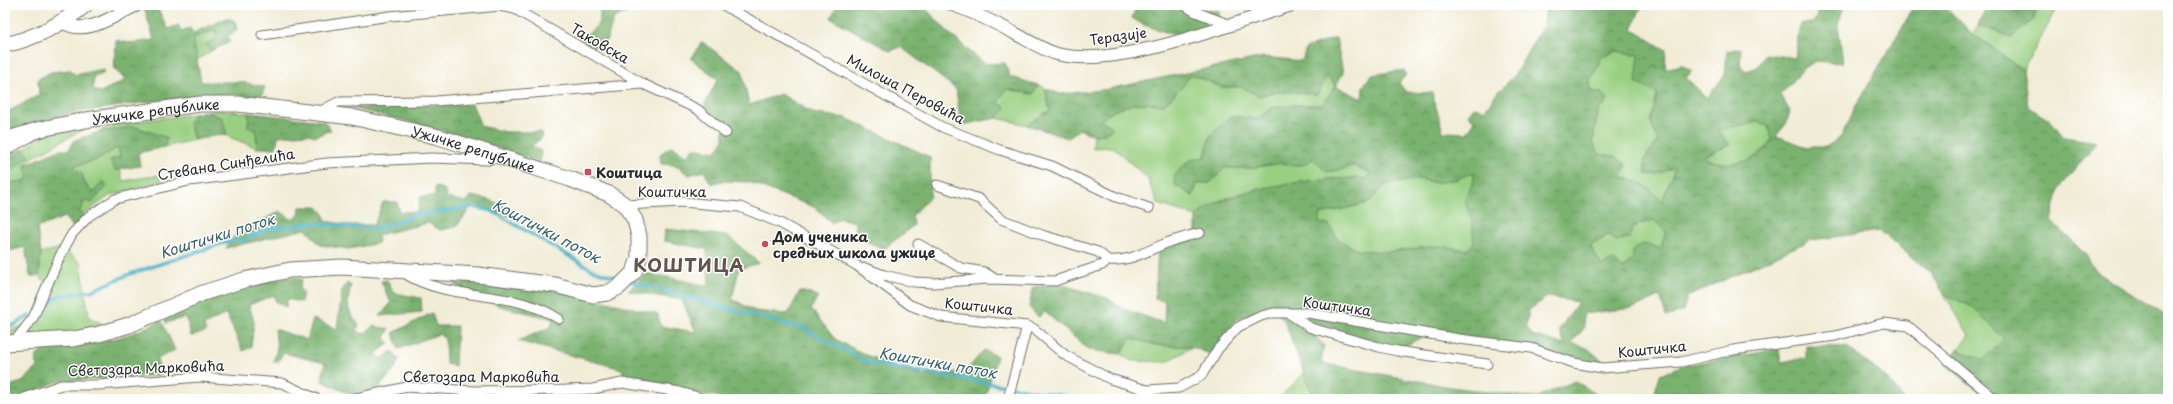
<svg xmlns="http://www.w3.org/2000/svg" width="2173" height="404" font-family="'Playpen Sans',sans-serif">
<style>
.grass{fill:#99cf81;stroke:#627d56}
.forest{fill:url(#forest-crowns);stroke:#526e4d;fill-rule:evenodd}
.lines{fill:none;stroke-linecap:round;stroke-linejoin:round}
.stream{stroke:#4cb4cb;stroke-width:3.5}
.minor-casing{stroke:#706f66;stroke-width:11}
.tertiary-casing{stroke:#706f66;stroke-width:14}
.primary-casing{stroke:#706f66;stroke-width:17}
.minor{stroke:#fff;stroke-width:9}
.tertiary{stroke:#fff;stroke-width:12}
.primary{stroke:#fff;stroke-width:15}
.poi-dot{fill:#d1495b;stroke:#fff;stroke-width:1.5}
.labels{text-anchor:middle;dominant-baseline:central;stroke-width:3;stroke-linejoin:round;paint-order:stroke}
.street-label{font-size:14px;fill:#2b2b2b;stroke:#fff}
.poi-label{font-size:14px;font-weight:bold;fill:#2b2b2b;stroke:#fff;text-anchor:start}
.water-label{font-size:15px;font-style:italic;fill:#38626b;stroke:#fff}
.district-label{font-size:18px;font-weight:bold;letter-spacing:1px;fill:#645250;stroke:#fff}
</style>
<defs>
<pattern id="forest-crowns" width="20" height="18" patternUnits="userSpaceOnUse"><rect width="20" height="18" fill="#7ab26f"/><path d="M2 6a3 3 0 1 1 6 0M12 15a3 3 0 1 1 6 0" fill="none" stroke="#64915b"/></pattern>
</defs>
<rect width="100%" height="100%" fill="#fff"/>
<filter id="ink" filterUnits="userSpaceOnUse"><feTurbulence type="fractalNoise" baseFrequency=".025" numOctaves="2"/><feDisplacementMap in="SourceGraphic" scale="8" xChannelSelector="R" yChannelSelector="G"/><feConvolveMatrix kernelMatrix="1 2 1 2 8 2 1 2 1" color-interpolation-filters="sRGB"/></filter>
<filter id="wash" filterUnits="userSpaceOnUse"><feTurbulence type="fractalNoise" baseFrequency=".012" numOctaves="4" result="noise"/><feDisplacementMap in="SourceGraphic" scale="16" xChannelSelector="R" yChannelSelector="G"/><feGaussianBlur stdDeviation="0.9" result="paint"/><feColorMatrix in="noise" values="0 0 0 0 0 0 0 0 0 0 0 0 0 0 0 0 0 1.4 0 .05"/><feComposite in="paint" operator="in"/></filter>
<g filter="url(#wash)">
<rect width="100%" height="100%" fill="#f1ecd5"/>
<path class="grass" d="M2037,5H2052L2058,7L2023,70L1973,34L1978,25L2012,37L2034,19Z
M215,30L218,37L206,44L211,51L197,60L193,38Z
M1615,51L1639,55L1657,94L1651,122L1658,141L1644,160L1646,174H1657L1675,167L1662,202C1654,190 1636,178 1621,178L1627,165L1614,156L1599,154L1593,142L1598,110L1606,104L1601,93L1590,91V80L1600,62L1598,59Z
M1191,74L1221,87H1242L1259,96C1279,90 1296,91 1316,95L1327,76L1336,86L1322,105H1295L1275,107L1257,119L1231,116L1210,136L1205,157L1188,161L1197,184L1210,183L1225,168H1251L1282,163L1291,165L1313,159L1345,169L1352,165L1370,173L1367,179C1333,175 1251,187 1219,201C1211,205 1204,211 1196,216L1158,204L1147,178L1113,147L1093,148L1094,135L1106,134L1113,128L1100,120C1120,104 1138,101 1163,105L1182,87Z
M1038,85L1045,88L1050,110L1027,125L997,118L1005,108L997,102L1006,89L1033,94Z
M223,110L249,113L248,127L256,130L257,148L222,134L226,133L222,118L207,112Z
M194,114L189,122L194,140L164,147L167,138L133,126L96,133L111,125Z
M1757,122L1768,124L1771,140C1768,144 1764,151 1759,155C1745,165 1717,167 1703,156L1730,145L1717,130Z
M91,125L33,157L25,165L28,180L5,184V176L29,156L24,149L44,135Z
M119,147L120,157L111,160L115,170L120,169L123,181L160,175L161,181L109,196L84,214L79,212L85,200L106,186L103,181L93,193C84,185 83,175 74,166L97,160Z
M1474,172V182L1464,199L1472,220L1474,243L1467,250L1438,246L1387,252L1356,250L1338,239L1329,225L1318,223L1321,214L1368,203L1386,184L1420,179L1437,183L1457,179Z
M1654,220L1666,232L1661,248L1633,258L1623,269L1603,267L1590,246L1608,235Z
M62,248L81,263L89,317L106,326L69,334L5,338V332L36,322L47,284L39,276L41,253Z
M1944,294L1971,306L2005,339L1983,360L1958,350L1969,335Z
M1131,338L1156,345L1192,347L1167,362L1132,361L1120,354Z
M1304,373L1314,399H1278Z"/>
<path class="forest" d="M154,5H156L168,29L178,25L181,31L190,28L193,33L227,18L235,21L237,30L228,36L230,42L211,51L206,44L217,37L215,30L193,38L201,82H241L265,87L261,97L224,94L161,100L73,113L31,125L5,130V104L9,111L39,95L38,79L51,72L71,70L75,75L103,69V74L94,77L93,90L100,92L126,80L114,69L116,40L129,43L154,40L144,7Z
M599,5H627L634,10L614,18L605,45L590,47L578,39C595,30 603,24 599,5Z
M837,5H922L953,37L985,64L1005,63L1010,77L1038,85L1033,94L1006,89L998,102L1006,108L997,118L961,125L956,89L901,47L890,51L831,18Z
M1137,5H1170L1186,10L1219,11L1220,26L1178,36L1144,25L1132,18Z
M1546,5H1642L1632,29L1666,50L1665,69L1682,65L1692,71L1686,78L1707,98L1725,75L1727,51L1741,48L1740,66L1746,71L1758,67L1765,54L1795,58L1800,24L1813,23L1821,8L1844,6L1838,24L1843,63L1815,61L1806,67L1780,95L1790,111L1786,124L1776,136L1807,147H1826L1841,137L1853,111L1915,5H1943L1973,34L2023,70L2028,107L2051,121L2064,137L2097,142L2059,189L2051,221L2085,254L2097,272L2168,317V399H1989L1946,365L1958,350L1983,360L2004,339L1971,306L1944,294L1932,274L1880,231L1811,240L1687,297L1683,311L1666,317L1660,296L1633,308L1583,314L1584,328L1572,343L1587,348L1603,361H1588L1459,335L1422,337L1401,348L1314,323L1276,310L1314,335L1324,345L1321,363L1451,387L1535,398L1575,381L1604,399H1314L1284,320L1274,309L1238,318L1210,354L1192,347L1156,345L1131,338L1120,354L1089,350L1045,312L1038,317L1029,307L1033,287L1060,284L1107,298L1124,309L1164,323L1165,301L1155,299L1158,250L1196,237V216C1204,211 1211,205 1219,202C1250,187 1333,175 1367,179L1370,173L1352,165L1345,169L1326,172L1313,159L1303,165H1291L1282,163L1251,168H1225L1210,183L1197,184L1193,196L1175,185L1174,176L1188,161L1205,157L1210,136L1232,116L1257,119L1275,107L1295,105H1322L1336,86L1327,76L1317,95C1296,91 1279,90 1259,96L1242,87H1221L1191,74L1182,87L1163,105C1138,101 1120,104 1101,120L1113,128C1102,138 1092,135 1079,129L1068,138L1027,125L1050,110L1045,88L1060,94L1103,90L1264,57L1302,61L1306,48L1336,38L1343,73L1336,86L1362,99L1363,87L1371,75L1404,70L1406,75L1399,83L1406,92L1432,93L1443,132L1467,133L1475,121L1468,115L1474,107L1485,110L1496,94L1514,76L1544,24ZM1615,51L1639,55L1636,82L1657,94L1651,122L1658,141L1644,160L1646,174H1657L1675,167L1662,202C1653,190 1637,178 1621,178L1627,165L1614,156L1599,154L1593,142L1598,110L1606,104L1608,99L1601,93L1590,91V80L1601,62L1598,59ZM1757,122L1768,125L1771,140C1768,144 1764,151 1759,154C1745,165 1717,167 1703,156L1730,145L1717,130ZM1474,172V182L1464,199L1472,220L1474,243L1467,250L1438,246L1387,252L1356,250L1338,239L1329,225L1319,223L1321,214L1368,203L1386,184L1420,179L1437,183L1457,179ZM1654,220L1666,232L1661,248L1642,244L1633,250V258L1624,269L1615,261H1609L1602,267L1590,246L1608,235L1616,241L1630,238L1633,226ZM1547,297L1578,302L1559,330L1565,345L1532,335L1526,326L1529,310Z
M1987,5H2037L2034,19L2012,37L1978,25Z
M702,42L742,71L749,105L781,94L812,113L846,118L930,157V197L912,216L914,225L884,249L856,237L855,222L840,218L832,223L814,207L749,182L721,181L711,184L704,171L689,175L675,165L661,164L660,154L672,146L686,156L694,148L716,152L724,139L723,123L703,108L718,79L691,59Z
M472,104L481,126L505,132H541L542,138L531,146L541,151L540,163C475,138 417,122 349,108Z
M207,112L222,118L227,133L194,140L189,122L194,114Z
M249,113L324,121L331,130L316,136L308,134L278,136L276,148H257L256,130L248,127Z
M133,126L167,138L164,147L138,153L140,166L115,170L110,160L120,157L118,147L97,160L74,166L82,174L85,185L93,193L103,181L107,186L92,203L85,201L79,212L84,214L75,229L64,217L37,228L41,253L39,276H30L25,247L5,252V184L27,180L25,165L59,150H69L75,140L96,133Z
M24,149L29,156L5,176V156Z
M435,187L444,189L447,198L466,202L471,196L490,200L516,211L509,216L474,204L456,227L440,230L428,223L378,235V243L349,249L320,245L306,229L226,248L235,235L280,211L291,219L299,216L300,207H318L324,214L326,221L347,225H374L383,202H397L400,212H418L420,197L435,196Z
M665,229L728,236L759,263L739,269L732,299L755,311L788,314L800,291L818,296L811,309L835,339L866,355L924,376L966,371L984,350L997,356L986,395L984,399H728L625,379L622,369L518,341L551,327L553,319L500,306L453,284L489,281L561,291L658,314L660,326L696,332L682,300L628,291L646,273L709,286L707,249L664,241Z
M291,277L302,279L299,289L303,292L301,302L287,299L286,307L276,302L274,295L249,305L254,322L251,347L243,351L226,314L204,325L206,332L191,336L186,317L166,323L164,316L238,286Z
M387,280L394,293L421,298L422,312L380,316L391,303L381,281Z
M347,283L351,286C346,303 347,312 359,325L356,331L364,334L373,326L389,329L385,338L389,343L376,354L382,359L392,351L399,360L394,370L378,388L352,395L322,381L325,363L283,353L278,362H273L277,349L275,329L307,340L313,319L337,329L342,290Z
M432,313L436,326H457L455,366L446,364L445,339L439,334L399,349L393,333Z
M161,320L175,350L157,359L160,375L60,381L11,399H5V387L22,382L38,367L35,358L43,349C85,346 124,341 161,320Z
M1806,346L1847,347L1888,379L1903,399H1611L1654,395L1660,375L1681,366L1779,349L1781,362L1806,358Z"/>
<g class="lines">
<path class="stream" d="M630,281L740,312L803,328L869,363L1082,399
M39,310L59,296L91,291L130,274L233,240H244L268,229L310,223L377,229L413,216L472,207L492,211L593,270L622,279
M5,327L14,325L31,315"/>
</g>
</g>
<g filter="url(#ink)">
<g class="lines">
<g class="minor-casing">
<path id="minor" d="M723,5L942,127L1000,150L1052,166L1116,197L1149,208
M1184,5L1196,12L1230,25
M1254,5L1257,16
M262,35L390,16L500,6L515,9L643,84L697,109L726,133
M319,112L338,102L436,101L643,84
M5,151L30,137
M937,185L979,199L1001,219L1042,235L1098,252L1108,260
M625,205L682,202L740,207L780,223L856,265L910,305L941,317L1027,326L1034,329L1065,355L1110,379L1147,390L1179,388L1201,376L1218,349L1238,327L1261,316L1273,313H1308L1459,339L1531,348L1574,363L1602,368L1681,362L1733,350L1835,336L1884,323L1908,326L1995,399
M918,244L961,268L984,272L995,279
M865,268L884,275L914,282L933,283L987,279L1055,281L1102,265L1108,260C1129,262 1145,252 1164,244C1176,239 1188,236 1200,233
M404,273C451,303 513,288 559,319
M1288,313L1311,328L1379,347L1397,351L1487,364
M14,342L33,318L60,256L72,234L89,216L115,199L189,181L327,163L432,158L488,160L496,156
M22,399L61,385H99L200,377L282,383L317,399
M351,399L407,387L475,391L566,390L593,389L622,383L680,392L705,399
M1008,399L1027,326"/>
</g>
<g class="tertiary-casing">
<path id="tertiary" d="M953,5C975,13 996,23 1016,34C1029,41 1043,50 1057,54C1118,70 1232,23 1292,5
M63,22C86,38 116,14 137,5"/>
</g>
<g class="primary-casing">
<g id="primary">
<path d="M5,45C35,38 61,25 85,5"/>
<path id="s1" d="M5,140L41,129L86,120L200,104H238L352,117L439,137L570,179L609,194L625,205L635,220L639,236V258L634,272L619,287L607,293L593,295L555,285L478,275L342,267L290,270L244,280L203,293L129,325L99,334L73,339L5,343"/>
</g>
</g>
<use href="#minor" class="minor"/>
<use href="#tertiary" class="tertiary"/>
<use href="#primary" class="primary"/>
</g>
</g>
<g class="poi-dot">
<rect x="584" y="168" width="8" height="8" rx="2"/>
<circle cx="765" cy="244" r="4"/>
</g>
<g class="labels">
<g class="street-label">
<text transform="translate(1118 36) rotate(-8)">Теразије</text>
<text transform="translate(600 43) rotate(30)">Таковска</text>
<text transform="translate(906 89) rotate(28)">Милоша Перовића</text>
<text stroke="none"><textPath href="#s1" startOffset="154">Ужичке републике</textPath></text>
<text stroke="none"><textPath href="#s1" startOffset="477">Ужичке републике</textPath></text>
<text transform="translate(226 164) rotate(-9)">Стевана Синђелића</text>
<text x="672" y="191">Коштичка</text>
<text transform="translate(979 306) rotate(6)">Коштичка</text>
<text transform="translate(1337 306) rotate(8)">Коштичка</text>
<text transform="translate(1652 349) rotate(-6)">Коштичка</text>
<text transform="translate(146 368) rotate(-2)">Светозара Марковића</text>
<text x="481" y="376">Светозара Марковића</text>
</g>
<g class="poi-label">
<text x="596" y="172">Коштица</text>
<text x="773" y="236">Дом ученика<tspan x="773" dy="16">средњих школа ужице</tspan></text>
</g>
<g class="water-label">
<text transform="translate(547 230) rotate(28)">Коштички поток</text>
<text transform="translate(217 235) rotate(-17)">Коштички поток</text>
<text transform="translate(938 362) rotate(10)">Коштички поток</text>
</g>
<g class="district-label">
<text x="689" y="264">КОШТИЦА</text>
</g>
</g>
<rect width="2173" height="404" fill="none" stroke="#fff" stroke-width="20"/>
</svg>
